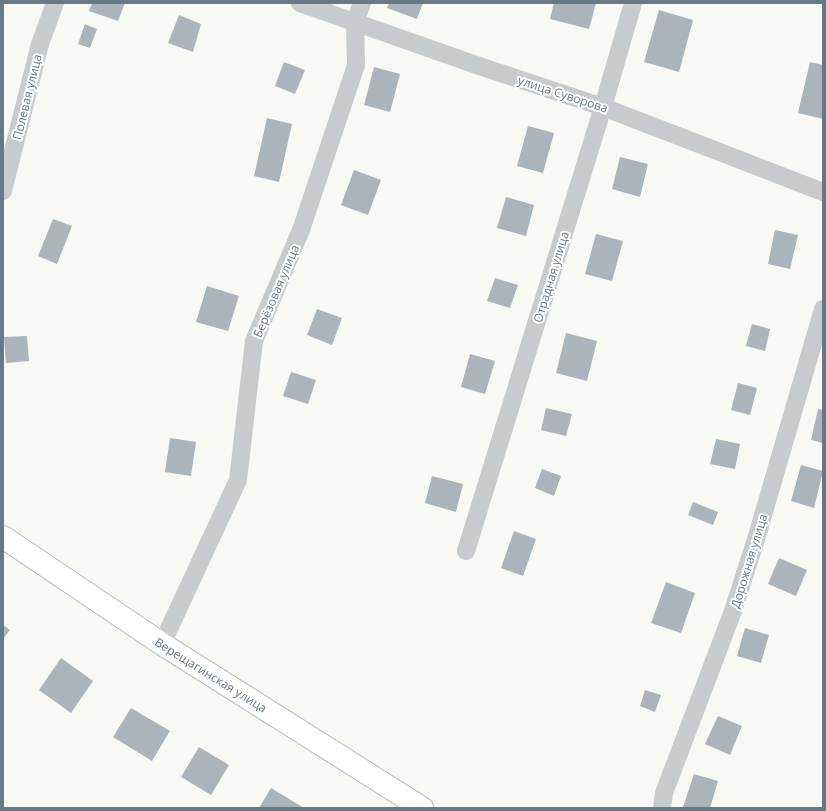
<svg xmlns="http://www.w3.org/2000/svg" width="826" height="811" font-family="'Open Sans',sans-serif">
<style>
.building{fill:#abb4ba}
.lines{fill:none;stroke-linecap:round;stroke-linejoin:round}
.secondary-casing{stroke:#b7bdc1;stroke-width:24}
.street{stroke:#c7cbce;stroke-width:18}
.secondary{stroke:#fff;stroke-width:22}
.labels{text-anchor:middle;dominant-baseline:central;stroke-width:4;stroke-linejoin:round;paint-order:stroke}
.street-label{font-size:12px;fill:#657987;stroke:#fff}
</style>
<rect width="100%" height="100%" fill="#f8f8f4"/>
<path class="building" d="M92,3H125L118,21L89,11Z
M389,3H423L417,19L387,8Z
M554,3H596L589,29L550,19Z
M659,10L693,20L679,72L644,62Z
M179,15L201,24L193,52L168,43Z
M85,24L97,29L90,48L78,44Z
M284,62L305,70L295,94L275,86Z
M810,62L823,65V119L798,113Z
M374,67L400,74L390,112L364,105Z
M267,118L292,124L279,182L254,176Z
M528,126L554,133L543,173L517,166Z
M620,157L648,164L640,197L612,189Z
M354,170L381,180L368,215L341,205Z
M506,197L534,205L526,236L497,228Z
M53,219L72,226L57,264L38,256Z
M775,230L798,235L790,269L768,264Z
M596,234L623,241L612,281L585,274Z
M495,278L518,285L510,308L487,301Z
M207,286L239,296L228,331L196,322Z
M317,309L342,318L332,345L307,335Z
M752,324L770,329L765,351L746,346Z
M566,333L597,341L587,381L556,373Z
M27,336L29,361L6,363L4,337Z
M470,354L495,361L485,394L461,387Z
M291,372L316,380L308,404L283,396Z
M738,383L757,388L750,415L731,410Z
M546,408L572,414L566,436L541,430Z
M818,409L823,410V443L811,440Z
M170,438L196,442L191,476L165,472Z
M716,439L740,444L735,469L710,464Z
M801,465L823,471L814,508L791,501Z
M542,469L561,476L554,496L535,488Z
M432,476L463,484L456,512L425,503Z
M693,502L718,512L713,525L688,515Z
M514,531L536,539L523,576L501,568Z
M779,558L807,570L796,596L768,584Z
M666,582L695,593L681,633L651,623Z
M3,625L10,630L3,639Z
M745,628L769,635L761,663L737,656Z
M61,658L93,681L71,713L39,690Z
M645,690L661,695L655,712L640,706Z
M131,708L170,731L152,761L113,737Z
M718,716L742,726L730,755L705,744Z
M199,747L229,765L211,795L181,777Z
M694,774L718,781L710,808L683,807Z
M271,788L304,808H259Z"/>
<g class="lines">
<g class="secondary-casing">
<path id="secondary" d="M3,537L162,644L422,808"/>
</g>
<path class="street" d="M300,3L485,68L603,107L823,192
M3,191L40,44L55,3
M466,551L603,107L633,3
M162,644L238,480L254,341L301,230L356,65L355,23L362,3
M662,808L664,793L733,611L757,536L823,309"/>
<use href="#secondary" class="secondary"/>
</g>
<g class="labels">
<g class="street-label">
<text transform="translate(563 94) rotate(18)">улица Суворова</text>
<text transform="translate(27 97) rotate(-76)">Полевая улица</text>
<text transform="translate(551 277) rotate(-73)">Отрадная улица</text>
<text transform="translate(276 291) rotate(-67)">Берёзовая улица</text>
<text transform="translate(749 561) rotate(-73)">Дорожная улица</text>
<text transform="translate(211 675) rotate(32)">Верещагинская улица</text>
</g>
</g>
<rect width="826" height="811" fill="none" stroke="#657987" stroke-width="8"/>
</svg>
